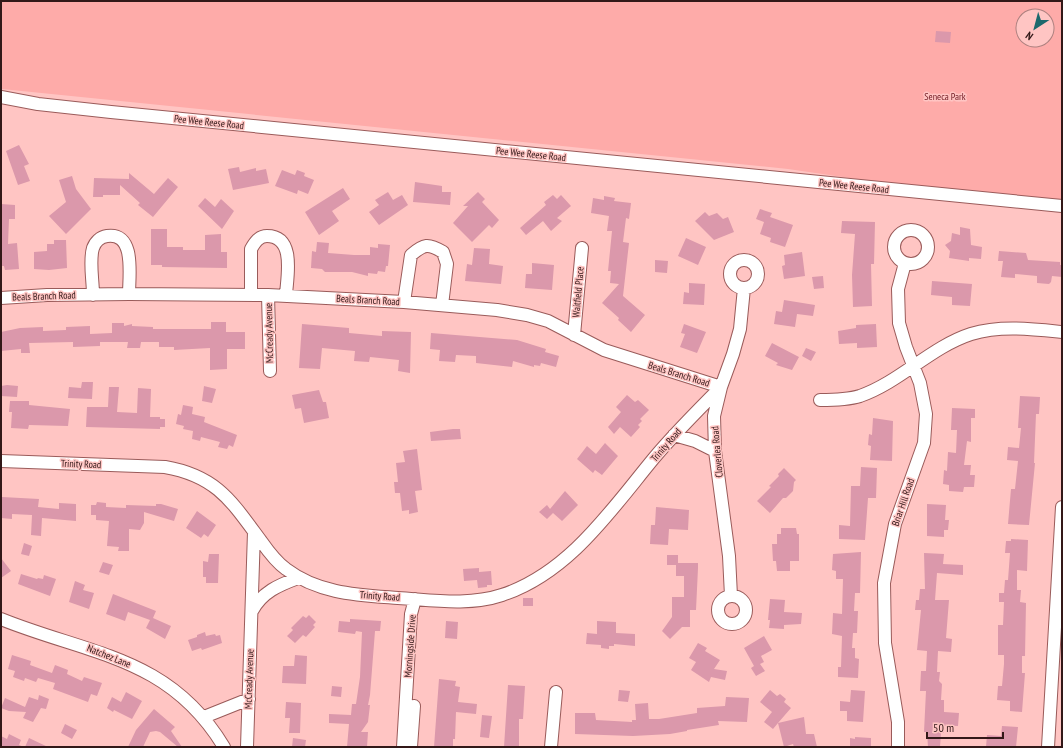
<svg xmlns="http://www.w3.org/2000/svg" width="1063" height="748" font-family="'PT Sans Narrow',sans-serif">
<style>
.green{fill:#feaba9;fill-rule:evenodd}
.building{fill:#db98ab}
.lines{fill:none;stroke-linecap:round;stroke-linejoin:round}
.minor-casing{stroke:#9a5b5a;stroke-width:14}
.minor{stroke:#fff;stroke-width:12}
.labels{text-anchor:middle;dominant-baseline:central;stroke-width:3;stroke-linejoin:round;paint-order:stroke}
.park-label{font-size:10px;fill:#6e1821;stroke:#ffc5c3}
.street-label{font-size:10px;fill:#321818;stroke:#ffc5c3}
</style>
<rect width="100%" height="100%" fill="#ffc5c3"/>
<path class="green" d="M1,1H1062V209L788,169L2,89ZM1023,16H1047V40H1023Z"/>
<path class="building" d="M936,31L951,32L950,43L935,42Z
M19,145L29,164L24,166L30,181L18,185L6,151Z
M239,167L240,172L256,168V171L266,169L269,183L233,190L228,169Z
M282,170L295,175L297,170L305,173L304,176L314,180L308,194L298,190L297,194L275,186Z
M129,173L154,194L168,178L178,187L153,217L138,205L140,203L120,185V195H103V197H93L94,178L129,179Z
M72,176L76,189L91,209L66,234L49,216L66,202L59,180Z
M415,182L442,186V192H451L450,205L413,202Z
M343,188L350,199L332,211L339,221L319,235L305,212Z
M388,192L393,200L402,195L408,205L379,225L369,212L379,205L375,200Z
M478,192L485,199L482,202L499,220L492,228L489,225L472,242L453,223L468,206H463Z
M553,195L557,199L561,195L571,206L557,218L562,221L551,231L543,221L526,235L520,228L546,205L544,202Z
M604,196L615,198L614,201L631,203L629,219L626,218L623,242L629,243L623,296L645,315L631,332L618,320L619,318L602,303L619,284L610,283L611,271H608L612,231H607L609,216L591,213L593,198L604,200Z
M205,198L215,207L221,199L234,211L222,229L198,206Z
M1,204L15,205V219H9L8,244L17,243L19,269L5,270L4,266H1Z
M760,209L772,213L770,217L793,225L785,247L770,242L771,238L760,234L764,222L756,219Z
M705,212L709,216L717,213L723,219L728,217L734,232L714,240L695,221Z
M842,221L875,222L874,264H871L872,306L853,307L852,275L855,234L841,233Z
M960,227L970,229L971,245L982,247L981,259L969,258V261L949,258L950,251L945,245L951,241L952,233L960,235Z
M151,229H167V247H183V250H205V235L221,234V252H227V268L162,267V265H151Z
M686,238L706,247L698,265L678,256Z
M54,240H66L67,268L49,270L34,269V252L47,251V244H54Z
M317,242L329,243L328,253L354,255H370V247L378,248V244L390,245L388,266H386L385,272L378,271L377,274L368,273V276L352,272H325L322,269L311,268L312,251L316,252Z
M474,248L490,249L489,264L503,266L501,284L465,281L467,264L472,265Z
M999,251L1026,253L1028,260L1060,262V265H1062V277L1052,276L1051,282L1049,284L1037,283V276L1015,274V278L1001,277L1003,261H998Z
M802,252L805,276L784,279L782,266L785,265L784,255Z
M655,260L668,261L667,273L655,272Z
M532,263L554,265L552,290L525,288L526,274H532Z
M823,276L824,288L814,289L812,277Z
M932,281L972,284L970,306L952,305V297L931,295Z
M689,283L705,284L704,305L683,304L684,292L689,293Z
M784,300L815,305L813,316L797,314L795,327L774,324L776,311L782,312Z
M211,322H226V332H245V349H227V369L210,370V348L174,350V347H159V342H141L140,348H127L128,342H100V346L73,347V342L29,343L30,353H21V349L1,351V332L20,328L43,327V331L66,330V327L90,326V334L112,333V323H124V326L132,324V326L153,327V329H211Z
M302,324L349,328V333L382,336V331L411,332L410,373L398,371L399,360L370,357L369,362L354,361L355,351L322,348L320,369L299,368Z
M684,324L706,332L697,353L680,347L685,334L681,333Z
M876,324L877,347L857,348V343L839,344L838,331L856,328V325Z
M431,333L517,340L546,349L545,352L559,356L556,367L541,363L540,366L534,365V367L513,361L512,367L476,363V356L456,355L455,362L439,361L440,350L430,349Z
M772,343L799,357L792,370L776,365L778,363L765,356Z
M806,348L816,352L811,361L802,356Z
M82,382H93L92,399L68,398L69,387L81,388Z
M7,385L18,386L17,397L1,396V386Z
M204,386L216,389L212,403L202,401Z
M109,387H119L117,412L137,413L138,388L151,389L150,417H160V419H165V427H160V429L86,427L87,407H108Z
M319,390L323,402H326L329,418L304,423L301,408L295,409L292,395Z
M627,395L635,402L638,400L649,410L640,419L642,421L638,425L640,427L631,437L620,427L614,434L608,427L621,412L616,407Z
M1020,396L1040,397L1039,414H1036L1034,463H1035L1029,525L1008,524L1011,489H1015L1018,461L1007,460L1008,447L1019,448L1021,428H1018Z
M10,401H29V405L70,409L68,426L29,425L28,429L11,428L12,412H9Z
M183,405L193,407L192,414L205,417L204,422L237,435L233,447L229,445L227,449L218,447L220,442L201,437L200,441L192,439L193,431L183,429L184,426L176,424L178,414L181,415Z
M952,408L975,409V418H971V442L967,441L964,465H971L970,475H975L974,487H964L963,492L949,491V485L943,484L944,470L947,471L948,452L956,453L957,430H951Z
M873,418L893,421L892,461L870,460L871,446L868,445L869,434L872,435Z
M453,429H460L461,439L431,441L430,432Z
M605,443L618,456L602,475L595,470L593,473L577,459L587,446L596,454Z
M417,449L422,490L415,491L418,512L409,514V510L402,511L400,493H395L394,482H398L396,463L405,462L403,451Z
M861,467L877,468L876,498H868L865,540L839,539V525L850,526L851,486H860Z
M784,468L796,480L794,482L793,491L786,498H783L770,513L757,501L771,487L769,486L779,476L778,474Z
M565,491L578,505L562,521L553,513L547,519L539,512L547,505L550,509Z
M2,497L39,499L38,507L59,509V503L76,504V521L42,518L41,536L31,535L32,515L12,514V519L1,518Z
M97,502L106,503V507L126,508V505L156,506V504H161L178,509L174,521L144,512V523L140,530L129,529V551H118L119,547L107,546L109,521L96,520V515H91V505H96Z
M927,504L946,505L945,520H949L948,530H944V537L927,536Z
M656,507L689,510L688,530L669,529L668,545L650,544L651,525H655Z
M197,511L216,525L208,537L204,534L201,538L186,528Z
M781,528H796L797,534H799V561H790V571H777L776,561H773L772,544H777V534H781Z
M1011,539L1028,540L1027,571L1017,570V590H1021L1020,602L1026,603L1025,656H1022V673H1025L1022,712L1010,711V701L997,700L998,686H1002L1004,664V655H998V625H1003L1004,602H999V593H1004L1005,580H1008L1010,553H1005L1006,541H1011Z
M24,543L32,546L29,556L21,554Z
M861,552L860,593H855L854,611H858L857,633H853L852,648H855V658L859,659L858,678L838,677V667H841L842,636L832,634L833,613L842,614L843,579H836V571L832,570L833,554Z
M924,553L944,554L943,564L963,565V575L937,573L935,600H949L946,638L952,639L951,652L938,651L937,672H940L939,681L942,684L941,700H944V712L959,713L958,726H944V733H941L940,747H928L927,732H924L926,691H920L921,671H926L927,651L917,650L921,610H915L916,600H919L920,589H925Z
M209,554H219L218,583H206V577H203V561L208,562Z
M667,555H678V563H698V568L696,610H690V627H682L670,639L662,631L672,617V597H684V576H676V565H667Z
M1,558L11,571L1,578Z
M103,562L113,565L109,575L99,572Z
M479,568V572L491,571L492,585H487V587L478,588L477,580L464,581L463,569Z
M21,574L37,579L38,578L43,579L44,575L56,579L50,596L18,584Z
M75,581L85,585L83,590L94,593L89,609L69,602Z
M113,594L156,611L153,618L171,626L165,639L146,628L150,620L128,612L125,621L106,614Z
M523,598H533V606H523Z
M770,599L785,600L784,612L802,613L801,624L784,625V629L769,628L770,620H768Z
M309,615L316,622L313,625L315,627L306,637L303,635L295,643L287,636L293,630L291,628L303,616L306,618Z
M350,619L381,621L380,631H375L370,695L368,705H370L368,722L361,732H368L367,747H347L349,724L329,723V714L351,715L352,704H356L360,677L362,632L356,631L355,634L338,632L339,621L350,622Z
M446,621L458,622L457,639L445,638Z
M597,621L616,622V633L635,634V646L614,644V646H609V649L601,648V645L586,644L587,633L597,634Z
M205,632L206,636L215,634L216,636L220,635L222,643L202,650L201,648L192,651L188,640L197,637V635Z
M764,636L772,650L761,656L764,662L760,664L765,671L756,676L751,668L754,666L744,648Z
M698,643L707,648L705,651L720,660L714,669L727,671L725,680L711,677L709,682L691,670L696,662L689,658Z
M12,655L31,661L30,665L52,673L55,665L68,670L67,674L82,681L84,677L102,683L97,696L91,694L88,702L53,689L55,683L38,678L36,682L25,678L24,681L13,677L15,671L8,669Z
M295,655L307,656L306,684L282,683L283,666H294Z
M439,679L456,681L455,686L460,687L458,702L477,704L476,714L456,712L455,739H453V747H434Z
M508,685L525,686L523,719H519V747H504Z
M332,686L342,687L341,697L331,696Z
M619,690L630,691L628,702L618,701Z
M770,690L777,696L780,694L786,699L784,702L791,708L778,723L804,717L806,734H814L817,747H794L793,744L784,747L778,723L773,729L764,722L772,712L760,702Z
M851,690L865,691L863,722L847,721V711H840V701L850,702Z
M126,692L142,701L132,719L114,710L113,712L107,708L112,697L121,702Z
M39,695L49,699L46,709L41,708L33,722L23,718L26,712L9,711L1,708L5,698L25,707L29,697L38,700Z
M726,697L749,698L747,722L718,721L719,725L687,730V731L670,734L633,736L575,734V713H595L596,720L632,722V720H636L635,704L648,703L649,719H659L697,713V708L725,706Z
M286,702L301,703L300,733H289L290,718H285Z
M154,709L175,727L171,731L182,747H178L160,732L156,731L150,732L143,747H128L136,730Z
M482,715L492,716L489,738L480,737Z
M65,724L77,730L72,739L61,733Z
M1002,726L1018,727L1016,747H986L987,735L1001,736Z
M9,734L21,740L19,745L24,747H4L1,745V736L7,739Z
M855,737L871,738V747H850V738L855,739Z
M29,738L48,747H25Z
M293,738L306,740L305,747H292Z"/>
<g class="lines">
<g class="minor-casing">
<path id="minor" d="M1,97L38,104L111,112L1062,206
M894 247a17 17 0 1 1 34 0a17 17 0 1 1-34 0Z
M730 274a14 14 0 1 1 28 0a14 14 0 1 1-28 0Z
M251,294V249C255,242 259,236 267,236C296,236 287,277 286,295
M93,295C93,280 89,261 93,248C95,242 100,237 107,236C136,232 129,276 129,294
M268,295L270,371
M1,298L47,295L129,294L268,295L404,302L497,310L527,315L548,321L604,350L721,387C698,410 675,433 654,458C611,510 569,573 502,595C469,606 432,600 398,598C359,595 319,594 286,569C276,562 268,551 261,541C232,502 217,476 165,467L1,461
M404,302L411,255C424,244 428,243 443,252L447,264L442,305
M574,335L582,248
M820,400C833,400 847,400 860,396C900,382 931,347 971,334C1000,325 1033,329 1062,332
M674,435L695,441L715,451
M718 610a14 14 0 1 1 28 0a14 14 0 1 1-28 0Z
M731,596L729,556L715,451L714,416L721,387L733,354L740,329L744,288
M252,611C262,592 279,585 298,578
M1,619C90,655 169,656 224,747
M204,717L249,699
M247,747L254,532
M403,747L411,614L415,599
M411,747L414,706
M551,747L556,692
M898,747V722L885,643L884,583L895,524L924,443L926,414L920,383L906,347L899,323L898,289L905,263
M1048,747L1062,507"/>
</g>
<use href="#minor" class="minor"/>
</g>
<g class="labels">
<g class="park-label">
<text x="945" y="96">Seneca Park</text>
</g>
<g class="street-label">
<text transform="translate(209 122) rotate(6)">Pee Wee Reese Road</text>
<text transform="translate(531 154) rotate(6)">Pee Wee Reese Road</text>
<text transform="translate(854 186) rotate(6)">Pee Wee Reese Road</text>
<text transform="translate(578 292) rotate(-85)">Waitfield Place</text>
<text transform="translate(44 296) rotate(-2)">Beals Branch Road</text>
<text transform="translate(368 300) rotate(3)">Beals Branch Road</text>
<text transform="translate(269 333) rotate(-91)">McCready Avenue</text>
<text transform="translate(679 374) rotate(17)">Beals Branch Road</text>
<text transform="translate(666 445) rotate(-49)">Trinity Road</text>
<text transform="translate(717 452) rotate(-95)">Cloverlea Road</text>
<text transform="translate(81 464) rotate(2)">Trinity Road</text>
<text transform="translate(903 502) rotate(-71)">Briar Hill Road</text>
<text transform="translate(380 596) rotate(4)">Trinity Road</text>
<text transform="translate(410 646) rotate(-86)">Morningside Drive</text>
<text transform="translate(109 656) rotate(22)">Natchez Lane</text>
<text transform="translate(249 679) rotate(-88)">McCready Avenue</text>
</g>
</g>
<rect width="1063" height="748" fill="none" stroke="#321818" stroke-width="4"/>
<g transform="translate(1035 28) rotate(216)"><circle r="19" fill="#ffc5c3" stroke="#ad807f"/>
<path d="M0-3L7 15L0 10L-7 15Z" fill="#1c696d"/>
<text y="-6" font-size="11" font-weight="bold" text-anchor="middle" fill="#321818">N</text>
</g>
<path d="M927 732v6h76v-6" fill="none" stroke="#321818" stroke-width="2"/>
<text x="933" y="732" font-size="12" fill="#321818" stroke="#ffc5c3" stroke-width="3" paint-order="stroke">50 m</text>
</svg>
